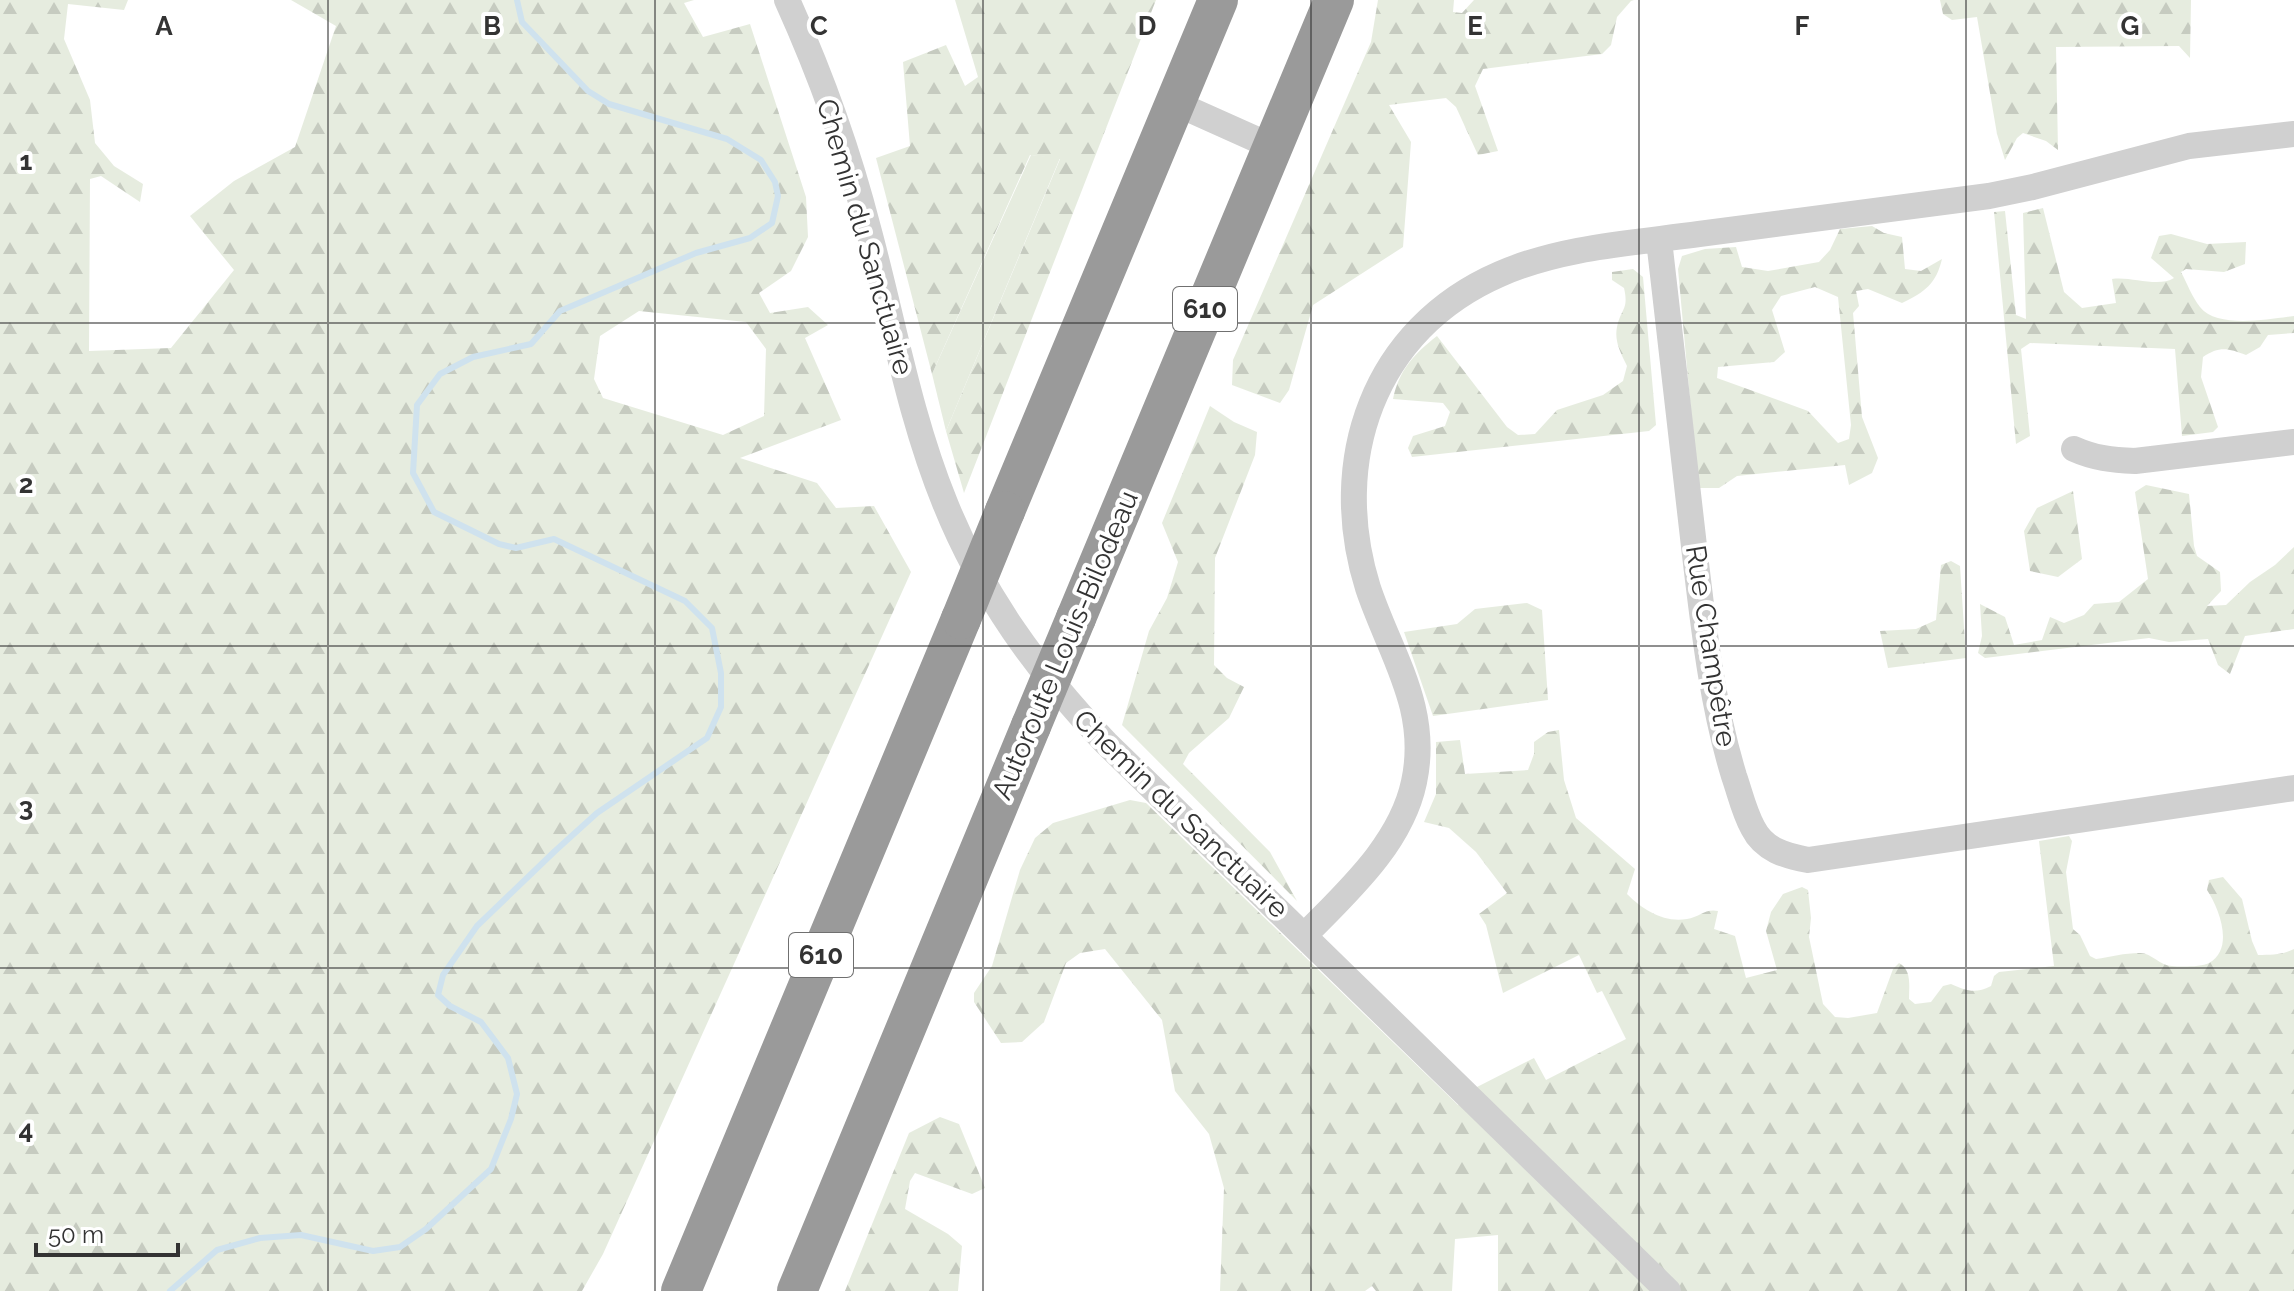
<svg xmlns="http://www.w3.org/2000/svg" width="2294" height="1291" font-family="Raleway,sans-serif">
<style>
.green{fill:#e6ecdf}
.forest{fill:url(#forest-firs);fill-rule:evenodd}
.lines{fill:none;stroke-linecap:round;stroke-linejoin:round}
.stream{stroke:#cfe2ee;stroke-width:6}
.minor{stroke:#d0d0d0;stroke-width:26}
.highway{stroke:#9a9a9a;stroke-width:40}
.highway-bridge{stroke:#9a9a9a;stroke-width:40}
.grid{fill:none;stroke:#333;stroke-width:2;stroke-opacity:0.55}
.labels{text-anchor:middle;dominant-baseline:central;stroke-width:8;stroke-linejoin:round;paint-order:stroke}
.shield{fill:#fff;stroke:#707070;stroke-width:2}
.shield-label{font-size:26px;font-weight:bold;fill:#333}
.street-label{font-size:28px;fill:#333;stroke:#fff}
.grid-label{font-size:26px;text-anchor:middle;font-weight:bold;fill:#333;stroke:#fff;stroke-width:8;stroke-linejoin:round;paint-order:stroke}
</style>
<defs>
<pattern id="forest-firs" width="22" height="20" patternUnits="userSpaceOnUse" patternTransform="scale(2)"><rect width="22" height="20" fill="#e6ecdf"/><path d="M5 1l3.5 6h-7zM16 11l3.5 6h-7z" fill="#c6cbc0"/></pattern>
</defs>
<rect width="100%" height="100%" fill="#fff"/>
<path class="green" d="M1031,155L1060,158L946,431L932,374Z"/>
<path class="forest" d="M0,0H128L124,10L68,4L64,39L90,100L95,143L114,166L143,184L140,202L101,176L90,179L89,351L171,348L234,270L190,216L234,181L295,147L336,26L291,0H694L684,3L703,37L750,24L806,197L808,237L791,271L759,293L770,313L808,307L828,325L805,338L841,420L740,458L817,483L836,508L874,506L911,572L603,1254L582,1291H0ZM639,311L746,322L766,349L764,416L723,435L603,398L594,379L600,336Z
M955,0H1156L964,493L946,431L1060,159L1030,155L932,374L876,158L910,146L903,62L946,45L965,86L978,77Z
M1378,0H1454L1453,12L1462,13L1474,0H1634L1631,1L1617,17L1611,45L1602,54L1483,69L1475,86L1498,151L1478,155L1456,107L1446,98L1389,105L1411,142L1403,247L1313,305L1289,390L1280,403L1232,385L1233,360L1371,42Z
M1940,0H2191L2190,58L2179,46L2056,47L2058,150L2046,141L2023,133L2017,138L2005,160L1997,134L1977,17L1952,20L1943,14Z
M2043,208L2064,292L2082,308L2116,303L2112,279C2131,276 2158,288 2174,278L2151,258L2159,236L2171,234L2207,244L2246,242L2245,264L2224,272L2186,269L2181,272C2187,283 2192,297 2200,307C2217,329 2269,319 2294,316V333L2268,335L2260,347L2246,355C2228,348 2219,346 2203,357L2201,377L2218,427L2213,432L2182,436L2175,349L2030,343L2021,349L2030,436L2016,444L1994,212L2005,211L2016,315L2026,319L2023,213Z
M1872,226L1884,233L1902,237L1905,269L1921,271L1942,259C1936,284 1925,292 1902,303L1868,289L1856,291L1859,306L1853,313L1862,417L1878,458L1872,473L1849,485L1845,465L1737,476L1719,488H1698L1678,269L1682,256L1705,249L1736,247L1742,267L1768,271L1819,262L1830,250L1840,229ZM1815,287L1838,297L1851,425L1849,439L1838,443L1808,411L1717,378L1718,367L1774,362L1785,352L1772,310L1781,296Z
M1633,269L1643,277L1656,425L1649,431L1412,457L1408,448L1413,436L1445,426L1450,412L1443,403L1393,399C1399,370 1414,354 1437,336L1507,427L1518,435L1535,434L1557,410L1603,395L1623,381L1627,366C1621,354 1614,341 1617,327C1621,308 1629,310 1624,288L1612,280V272Z
M1210,406L1234,422L1257,432L1255,455L1215,558L1214,665L1227,678L1244,687L1229,718L1189,753L1183,764L1270,852L1297,901L1122,725L1149,631L1167,598L1178,562L1162,523Z
M2146,485L2189,494L2194,546L2197,556L2220,572L2221,591L2207,606L2226,605L2250,582L2275,565L2294,547V629L2245,636L2230,674L2218,665L2208,639L2169,642L2149,638L1985,658L1978,653L1982,636L1980,604L2005,617L2014,645L2042,640L2050,617L2064,623L2084,615L2094,604L2119,602L2148,579L2135,492Z
M2073,491L2082,559L2058,577L2030,571L2024,531L2037,508Z
M1951,561L1960,566L1966,658L1888,668L1880,631L1916,629L1936,620L1941,565Z
M1527,603L1542,610L1548,700L1433,716L1404,632L1457,624L1475,609Z
M1559,730L1564,780L1576,818L1635,869L1627,894C1643,910 1664,923 1687,919C1699,917 1706,908 1718,911L1714,929L1735,936L1746,978L1777,970L1766,931L1771,912L1783,894L1802,887L1808,890L1811,918L1809,937L1823,1004L1835,1017L1848,1018L1877,1013L1893,969L1899,963C1912,970 1909,986 1909,999L1915,1004L1931,1002L1943,986L1951,984C1967,991 1975,994 1991,986L1994,976L1999,972L2054,966L2039,841L2069,836L2072,841L2066,872L2073,929L2080,935L2090,956L2096,959C2110,957 2125,953 2139,953C2151,952 2160,966 2172,966C2181,967 2201,967 2209,963C2235,949 2219,908 2207,890L2209,880L2223,877L2242,899L2252,941L2258,955C2272,955 2282,955 2294,949V1291H1498V1235L1455,1239L1452,1291H1376L1372,1286L1365,1291H1220L1224,1188L1209,1134L1175,1091L1162,1020L1105,949L1080,953L1066,963L1044,1022L1022,1042L1001,1043L974,1002V993L992,966L1020,870L1035,838L1053,823L1130,800L1146,803L1458,1105L1477,1087L1534,1058L1546,1080L1626,1039L1602,991L1597,993L1579,955L1503,993L1486,925L1479,914L1507,893L1476,852L1449,828L1424,822L1436,794V742L1460,740L1465,774L1528,770L1534,754V742L1548,732Z
M940,1117L959,1124L985,1188L972,1194L915,1173L910,1181L905,1209L948,1234L962,1246L958,1291H845L909,1133Z"/>
<g class="lines">
<path class="stream" d="M170,1291L217,1250L260,1238L301,1235L373,1251L400,1247L426,1229L491,1169L511,1119L517,1094L508,1058L481,1022L450,1006L438,995L443,975L477,926L555,851L597,813L707,738L721,707V673L712,628L685,601L554,539L516,548L499,544L434,512L413,473L417,405L440,374L473,357L531,344L560,311L696,253L750,238L772,223L778,196L775,182L761,160L727,139L609,104L588,91L522,22L517,0"/>
<path class="minor" d="M787,0C820,73 848,150 868,228C893,320 909,415 945,503C982,595 1038,672 1106,743L1668,1291
M1175,103L1273,147
M1659,240C1671,345 1683,450 1695,555C1704,630 1712,704 1734,776C1740,793 1744,812 1753,828C1764,850 1786,856 1808,860L2294,788
M2074,449C2094,458 2112,460 2135,461L2294,442
M1305,935C1347,892 1401,844 1414,782C1430,708 1390,654 1368,588C1328,461 1373,329 1500,274C1561,247 1633,243 1699,234C1795,222 1892,209 1989,196L2033,187L2189,146L2294,134"/>
<path class="highway" d="M1005,511L1218,0
M1076,618L1334,0
M681,1291L961,619
M797,1291L1031,726"/>
<path class="highway-bridge" d="M961,619L1005,511
M1031,726L1076,618"/>
</g>
<path class="grid" d="M328,0V1291M655,0V1291M983,0V1291M1311,0V1291M1639,0V1291M1966,0V1291M0,323H2294M0,646H2294M0,968H2294"/>
<g class="labels">
<g class="shield">
<rect x="1173" y="287" width="64" height="44" rx="6"/>
<rect x="789" y="933" width="64" height="44" rx="6"/>
</g>
<g class="shield-label">
<text x="1205" y="309">610</text>
<text x="821" y="955">610</text>
</g>
<g class="street-label">
<text transform="translate(865 237) rotate(74)">Chemin du Sanctuaire</text>
<text transform="translate(1065 645) rotate(-67)">Autoroute Louis-Bilodeau</text>
<text transform="translate(1711 646) rotate(81)">Rue Champêtre</text>
<text transform="translate(1181 814) rotate(44)">Chemin du Sanctuaire</text>
</g>
</g>
<g class="grid-label">
<text x="164" y="35">A</text>
<text x="492" y="35">B</text>
<text x="819" y="35">C</text>
<text x="1147" y="35">D</text>
<text x="1475" y="35">E</text>
<text x="1802" y="35">F</text>
<text x="2130" y="35">G</text>
<text x="26" y="170">1</text>
<text x="26" y="493">2</text>
<text x="26" y="816">3</text>
<text x="26" y="1139">4</text>
</g>
<path d="M36 1243v12h142v-12" fill="none" stroke="#333333" stroke-width="4"/>
<text x="48" y="1243" font-size="24" fill="#333333" stroke="#ffffff" stroke-width="6" paint-order="stroke">50 m</text>
</svg>
